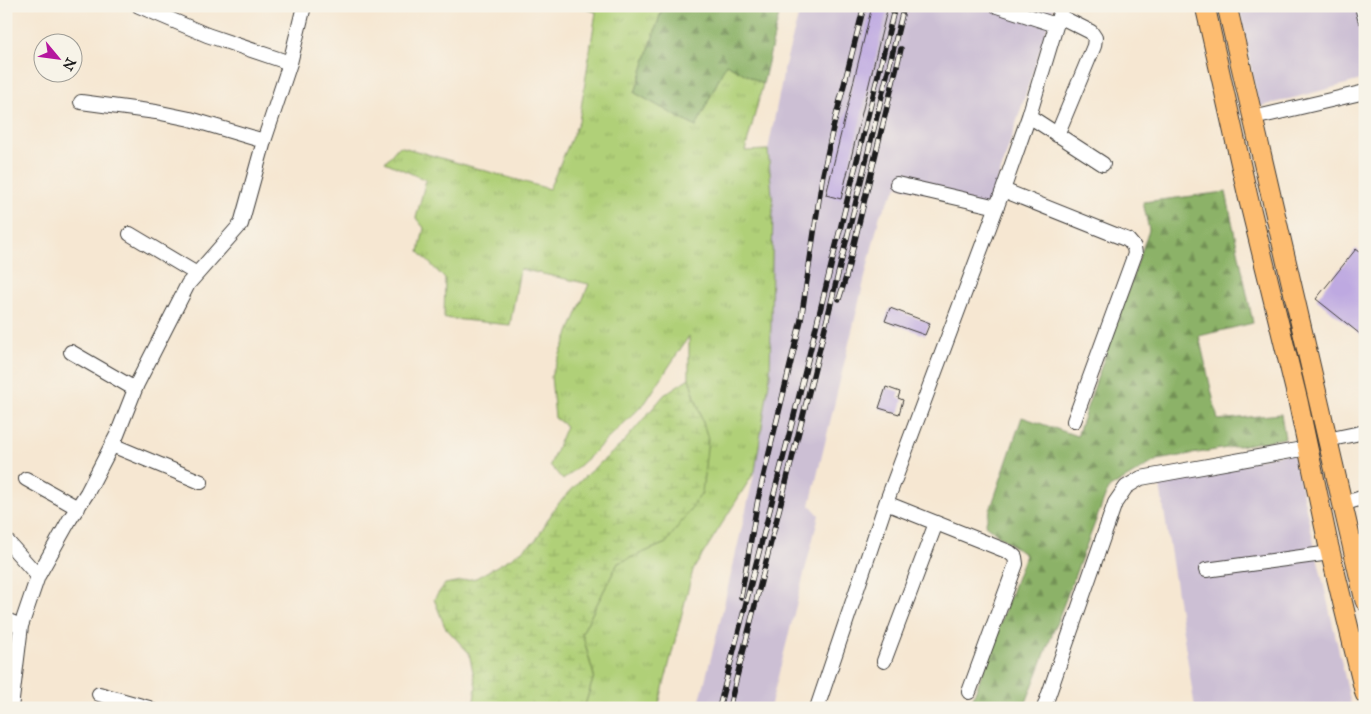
<svg xmlns="http://www.w3.org/2000/svg" width="1371" height="714" font-family="'IM FELL Great Primer',serif">
<style>
.industrial{fill:#ccbfd4}
.grass{fill:url(#grass-tufts);stroke:#66764a}
.forest{fill:url(#forest-firs);stroke:#546742}
.wetland{fill:url(#wetland-marsh);stroke:#66764a}
.building{fill:#bea9e1}
.lines{fill:none;stroke-linecap:round;stroke-linejoin:round}
.minor-casing{stroke:#3d3a37;stroke-width:16}
.major-casing{stroke:#3d3a37;stroke-width:21}
.minor{stroke:#fff;stroke-width:14}
.major{stroke:#fdbc6f;stroke-width:19}
.rail-casing{stroke:#1c1c1c;stroke-width:5.5}
.rail{stroke:#f7f3e8;stroke-width:4;stroke-dasharray:11;stroke-linecap:butt}
</style>
<defs>
<pattern id="grass-tufts" width="24" height="20" patternUnits="userSpaceOnUse" patternTransform="scale(1.25)"><rect width="24" height="20" fill="#b0d078"/><path d="M3 7l-1-3M5 7V3M7 7l1-3M15 17l-1-3M17 17v-4M19 17l1-3" fill="none" stroke="#97b267"/></pattern>
<pattern id="forest-firs" width="22" height="20" patternUnits="userSpaceOnUse" patternTransform="scale(1.25)"><rect width="22" height="20" fill="#8cb268"/><path d="M5 1l3.5 6h-7zM16 11l3.5 6h-7z" fill="#729055"/></pattern>
<pattern id="wetland-marsh" width="20" height="14" patternUnits="userSpaceOnUse" patternTransform="scale(1.25)"><rect width="20" height="14" fill="#b0d078"/><path d="M1 5h8M5 5V1M11 12h8M15 12V8" fill="none" stroke="#97b267"/></pattern>
</defs>
<rect width="100%" height="100%" fill="#f7f3e8"/>
<filter id="ink" filterUnits="userSpaceOnUse"><feTurbulence type="fractalNoise" baseFrequency=".02" numOctaves="2"/><feDisplacementMap in="SourceGraphic" scale="10" xChannelSelector="R" yChannelSelector="G"/><feConvolveMatrix kernelMatrix="1 2 1 2 8 2 1 2 1" color-interpolation-filters="sRGB"/></filter>
<filter id="wash" filterUnits="userSpaceOnUse"><feTurbulence type="fractalNoise" baseFrequency=".0096" numOctaves="4" result="noise"/><feDisplacementMap in="SourceGraphic" scale="20" xChannelSelector="R" yChannelSelector="G"/><feGaussianBlur stdDeviation="1.12" result="paint"/><feColorMatrix in="noise" values="0 0 0 0 0 0 0 0 0 0 0 0 0 0 0 0 0 1.4 0 .05"/><feComposite in="paint" operator="in"/></filter>
<g filter="url(#wash)">
<rect width="100%" height="100%" fill="#f6e7d2"/>
<path class="industrial" d="M801,6H1054L989,208L898,186L880,215L810,505L819,515L770,708H698L718,630L755,471L770,376L773,206L768,150L785,65Z
M1239,6H1365V79L1259,107Z
M1293,452L1352,708H1195L1159,479Z"/>
<path class="grass" d="M577,6H663L635,93L696,127L726,63L763,84L745,151L768,150L773,206L770,376L755,471L693,570L658,708H584L594,676L582,633L618,563L666,543L708,439L689,378V336L645,403L593,453L563,480L550,465L566,426L555,418L551,376L589,284L520,269L510,325L444,318L445,279L419,252L424,228L416,218L426,180L385,162L399,146L549,189L579,121L596,12Z"/>
<path class="forest" d="M663,6H781L763,84L726,64L696,127L635,93Z
M1226,192L1253,323L1199,336L1218,420L1281,414L1285,438L1157,460L1108,489L1024,708H986L971,703L1025,555L985,525L1022,417L1077,436L1149,230L1143,202Z"/>
<path class="wetland" d="M689,378L708,439L702,493L666,543L618,563L582,633L594,676L584,708H473L476,686L469,653L445,627L434,599L445,584L476,578L511,558L536,540L556,506L585,476L621,445L665,394Z"/>
<g id="blocks">
<path class="building" d="M872,6H888L841,199L826,195Z
M1356,249L1365,256V338L1316,299Z
M890,308L930,323L925,335L885,321Z
M886,387L900,392L898,398L903,400L899,414L879,408Z"/>
</g>
</g>
<g filter="url(#ink)">
<use href="#blocks" fill-opacity="0" stroke="#3d3a37" stroke-width="1"/>
<g class="lines">
<g class="minor-casing">
<path id="minor" d="M139,6L207,35L290,63
M997,6L1056,25
M1362,6L1365,18
M81,102L156,112L190,119L264,141
M1029,116L1103,164
M1253,118L1365,92
M1057,135L1094,46L1095,38L1091,32L1059,16
M897,184L997,207
M1003,190L1128,240L1134,247L1135,254L1074,421
M130,234L197,274
M71,352L135,389
M1327,440L1365,432
M112,445L201,482
M26,479L78,508
M886,503L1009,552L1015,557L1016,564L969,692
M1342,504L1365,497
M6,540L38,576
M1206,570L1330,553
M6,620L21,626
M884,661L936,523
M99,694L149,708
M11,708L21,626L38,576L70,519L87,493L117,435L137,384L188,284L241,224L264,141L290,63L304,6
M817,708L886,503L1003,190L1029,116L1062,6
M1044,708L1115,503L1126,487L1141,478L1308,448"/>
</g>
<g class="major-casing">
<path id="major" d="M1205,6L1248,197L1298,401L1328,543L1365,694
M1227,6L1365,601"/>
</g>
<use href="#minor" class="minor"/>
<use href="#major" class="major"/>
<g class="rail-casing">
<path id="rail" d="M839,299L846,277L901,49
M741,597L758,499L801,320L822,179L832,132L864,6
M719,708L798,400L895,6
M729,708L815,368L904,6"/>
</g>
<use href="#rail" class="rail"/>
</g>
</g>
<rect width="1371" height="714" fill="none" stroke="#f7f3e8" stroke-width="25"/>
<g transform="translate(58 58) rotate(119)"><circle r="24" fill="#f7f3e8" stroke="#9f9d96"/>
<path d="M0-4L9 19L0 12L-9 19Z" fill="#b5179e"/>
<text y="-8" font-size="14" font-weight="bold" text-anchor="middle" fill="#1c1c1c">N</text>
</g>
</svg>
